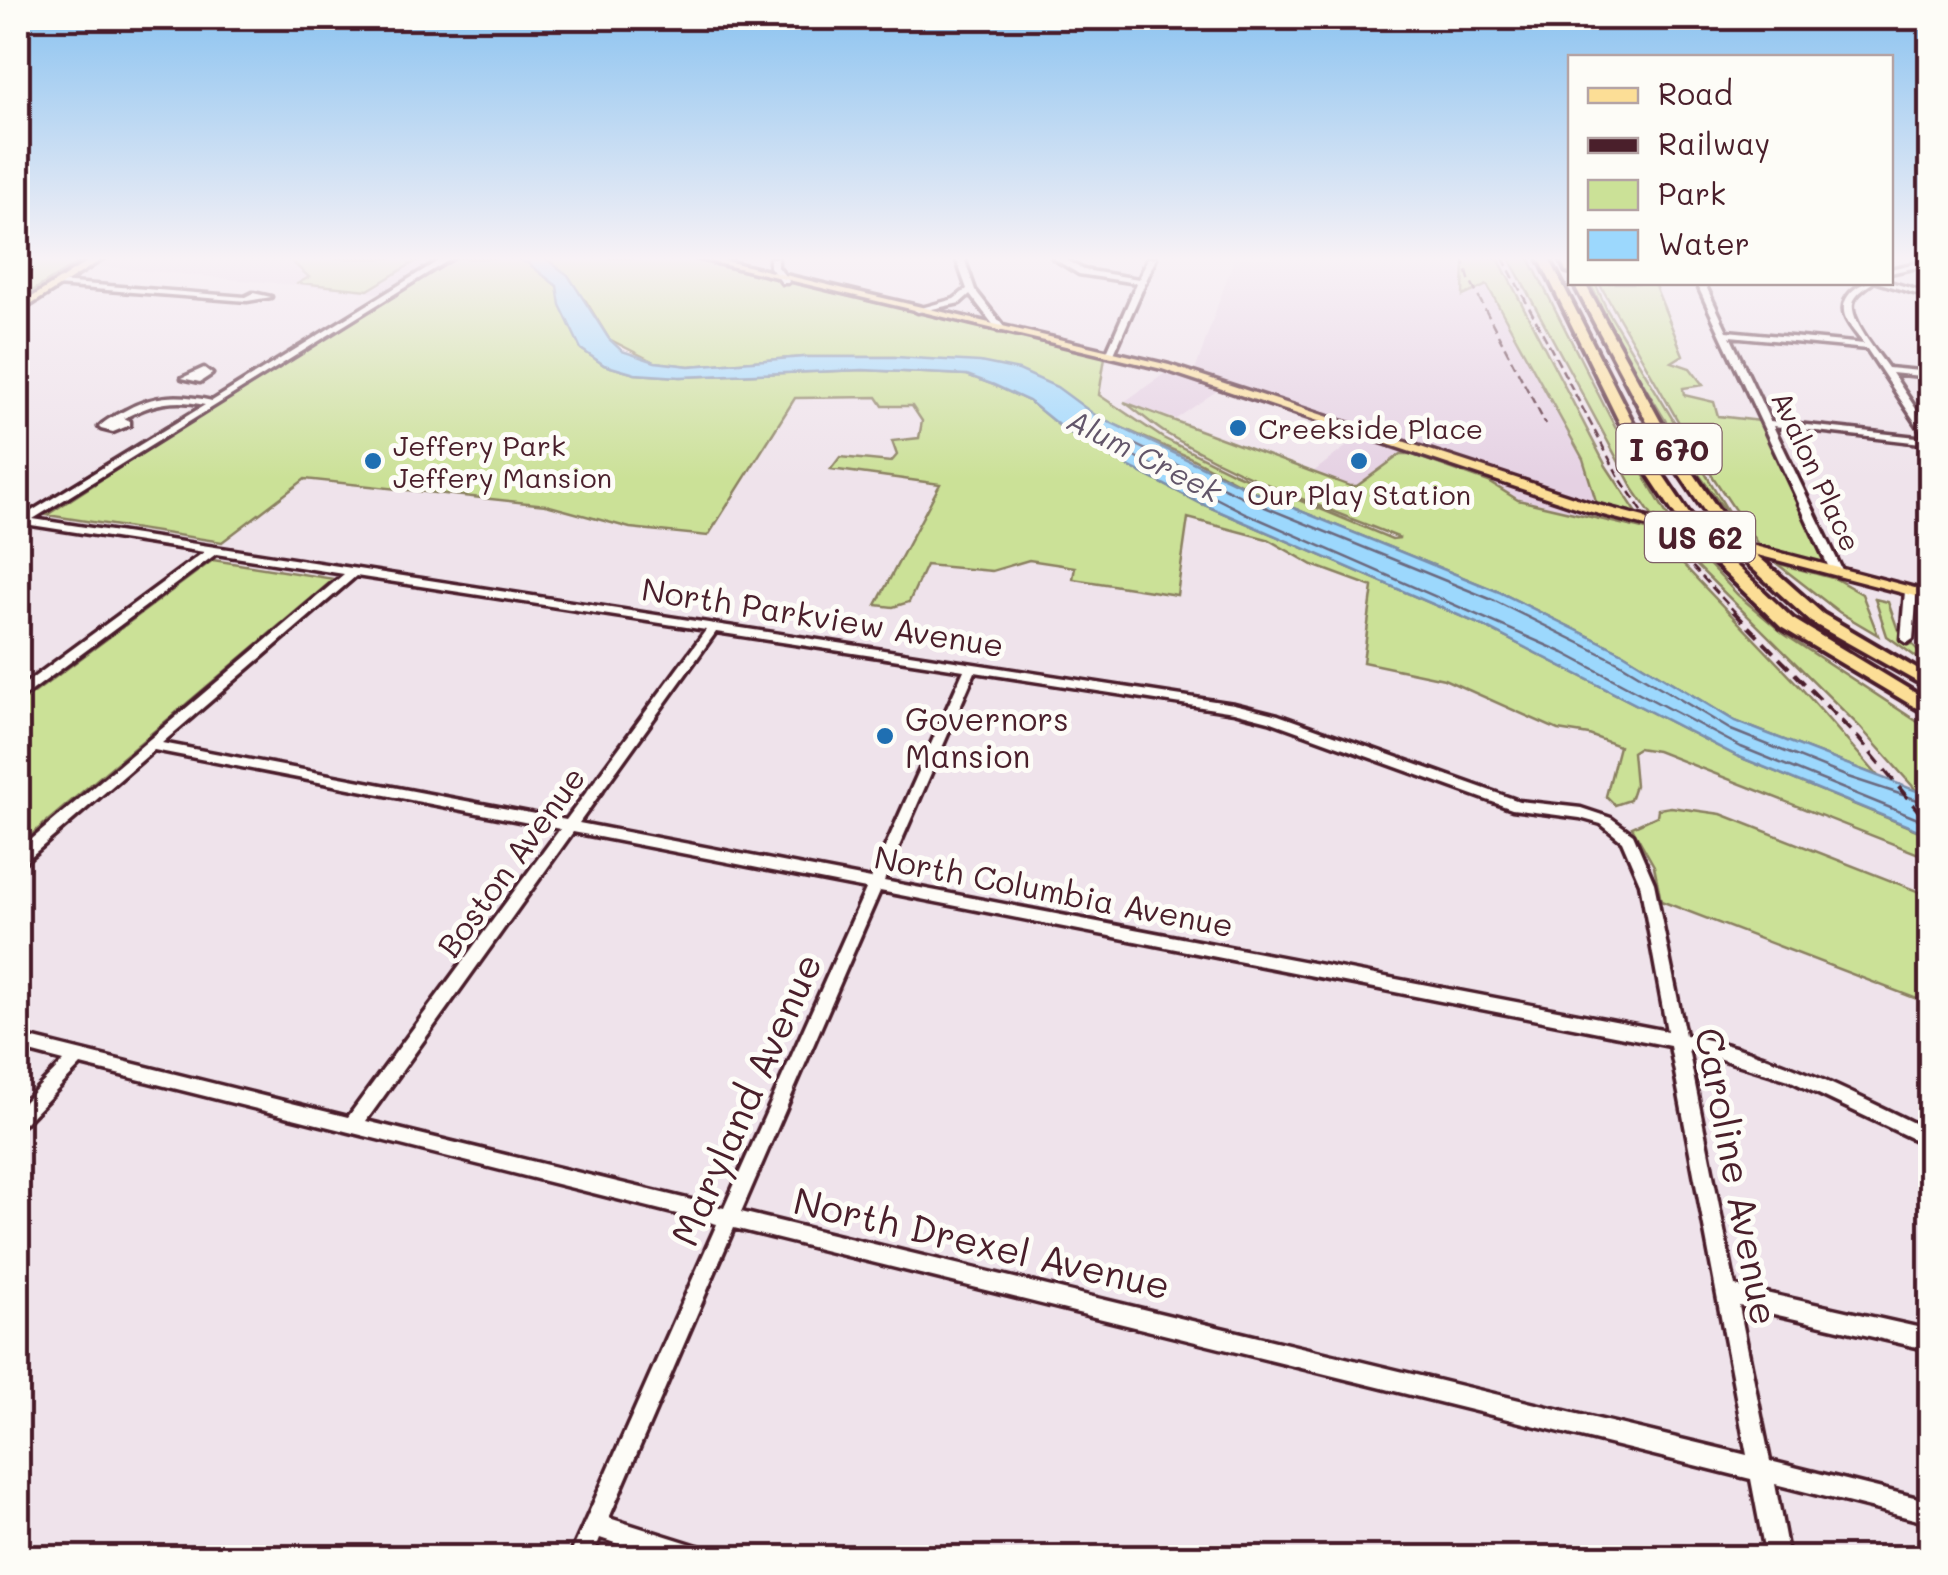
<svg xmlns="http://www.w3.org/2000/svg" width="1948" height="1575" font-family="Mali,sans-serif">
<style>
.built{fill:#e5d1e3}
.green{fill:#cbe197;stroke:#8a8061;stroke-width:2.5}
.water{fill:#9cd8fd;stroke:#7b8ea9;stroke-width:2.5}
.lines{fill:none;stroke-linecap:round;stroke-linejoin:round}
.shore{stroke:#6b697f;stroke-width:2.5}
.minor-casing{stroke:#4a1f2b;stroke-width:7}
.major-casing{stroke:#4a1f2b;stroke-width:7}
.highway-casing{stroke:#4a1f2b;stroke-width:8}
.minor{fill:#fdfcf7;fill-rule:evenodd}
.major{fill:#fcde96;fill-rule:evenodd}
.highway{fill:#fcde96;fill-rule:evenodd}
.rail-far1{stroke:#4a1f2b;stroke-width:2.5;stroke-dasharray:9 5;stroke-linecap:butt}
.rail{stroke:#4a1f2b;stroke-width:4;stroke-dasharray:14 8;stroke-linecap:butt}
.highway-bridge-casing{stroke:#4a1f2b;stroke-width:21;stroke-linecap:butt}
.highway-bridge{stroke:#fcde96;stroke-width:15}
.poi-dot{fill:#1f6fb2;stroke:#fdfcf7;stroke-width:4}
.labels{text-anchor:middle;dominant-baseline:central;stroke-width:10;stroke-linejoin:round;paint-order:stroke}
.far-poi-label{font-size:28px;fill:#4a1f2b;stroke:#fdfcf7;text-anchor:start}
.far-street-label{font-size:28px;fill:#4a1f2b;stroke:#fdfcf7}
.shield{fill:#fdfcf7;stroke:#806168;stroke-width:2.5}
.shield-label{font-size:30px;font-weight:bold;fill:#4a1f2b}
.far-water-label{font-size:30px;font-style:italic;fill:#63566a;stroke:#fdfcf7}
.street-label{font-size:32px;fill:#4a1f2b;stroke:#fdfcf7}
.poi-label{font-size:32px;fill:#4a1f2b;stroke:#fdfcf7;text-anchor:start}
.near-street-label{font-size:38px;fill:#4a1f2b;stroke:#fdfcf7}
</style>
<rect width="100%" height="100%" fill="#efe3eb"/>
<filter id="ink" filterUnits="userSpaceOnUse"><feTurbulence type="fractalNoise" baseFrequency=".01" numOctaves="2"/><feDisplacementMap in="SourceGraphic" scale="20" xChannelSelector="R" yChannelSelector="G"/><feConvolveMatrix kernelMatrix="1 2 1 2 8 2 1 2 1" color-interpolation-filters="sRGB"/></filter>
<g filter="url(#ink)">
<path class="built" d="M108,258H446L388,294L96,266Z
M1234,258H1460L1463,295L1487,285L1583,459L1597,504L1587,515L1518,500L1489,482L1410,454H1401L1357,486H1350L1312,473L1361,435L1221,388L1176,419L1124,402L1167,372L1195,371Z"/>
<path class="green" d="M18,258H85L18,300Z
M293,258H421L368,290L299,283L309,277L290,260Z
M457,258H515L528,263L557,286L581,349L604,365L635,374L680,377L863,370L967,375L994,385L1029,401L1062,428L1107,455L1200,503L1481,625L1737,756L1919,831L1930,846V864L1919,854L1657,751L1638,748L1632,752L1635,785L1630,800L1615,805L1606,796L1619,746L1589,735L1558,730L1444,679L1363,662L1373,587L1313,565L1267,539L1188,518L1177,595L1073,579L1075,567L1029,560L992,571L926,565L909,602L893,607L876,605L940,484L831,469L840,457L891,462L897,455L892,441L919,438L922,421L912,406H883L877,397L795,398L708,536L630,528L546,505L305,479L222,542L47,515L287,359Z
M535,258H687L1105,357L1099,395L1163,438L1234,473L1392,539L1400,538C1322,507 1240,477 1167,434C1152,425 1139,412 1124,402L1350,486H1357L1401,454H1410L1489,482L1518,500L1651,531L1802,689L1878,776L1735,721L1623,653L1499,592L1259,494L1189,457L987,369L895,357H804L689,366L654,362L609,339L586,301Z
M1464,258H1498L1606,466L1639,516L1597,504L1583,459L1487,285L1463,296Z
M1509,258H1529L1615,427L1672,523L1655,520L1634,490Z
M1590,283H1595L1607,310L1738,528L1694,468L1621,347Z
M1599,283H1654L1683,355L1672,362L1690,368L1703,385L1683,388L1684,395L1714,402L1718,416L1760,421L1826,560L1820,563L1759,546L1693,447Z
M1665,534L1685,539L1738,595L1784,634L1930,730V796L1917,791L1859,726Z
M213,560L334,579L18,846V705Z
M1776,563L1836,579L1862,594L1878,635L1839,612Z
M1875,599L1888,602L1898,630L1930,662V667L1887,636Z
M1671,807L1721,814L1930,896V1004L1661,901L1654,866L1632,827L1657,816L1658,809Z"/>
<path class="water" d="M515,258H545L568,275L609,339L622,351L655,362L689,366L804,357H895L980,362L1019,370L1057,387L1095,415L1259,494L1499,592L1623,653L1735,721L1930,796V835L1737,756L1481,625L1200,503L1107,455L1062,428L1029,401L994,385L967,375L863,370L680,377L635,374L604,365L581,349L560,305L557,286L528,263Z"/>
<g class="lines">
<path class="shore" d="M1930,804L1848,777L1731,730L1618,662L1495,601L1255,503L1101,428L1094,430L1095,436L1245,513L1564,653L1741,747L1930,824"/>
<g class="minor-casing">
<path id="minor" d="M443,258H452L33,519L1234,704L1278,715L1519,801L1581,808L1611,818L1633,834L1654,883L1685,1035C1772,1051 1851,1093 1930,1131V1147L1789,1080L1688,1049L1735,1286L1930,1330V1350L1739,1306L1770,1461L1930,1501V1523L1775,1484L1789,1558H1766L1751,1479L734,1228L609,1518L698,1546L706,1550L709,1558H660L600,1538L592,1558H569L717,1224L81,1065L24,1124L18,1127V1108L64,1061L18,1049V1035L348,1117L560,829L154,750L23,863L18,864V851L344,574L216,554L22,698L18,699V689L204,552L25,524L18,526V517H22L205,405C174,398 152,403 124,418L130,421V425L113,432L101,429L99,427C106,420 116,415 126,410C155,394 180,394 212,401ZM356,576L706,630L566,820L162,743ZM716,632L964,670L871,879L579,823ZM975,672L1234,712L1269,721L1512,809L1580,818L1601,824L1622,841L1640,883L1667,1031L884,881ZM573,832L866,889L724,1208L366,1121ZM880,891L1670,1046L1747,1455L741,1212Z
M708,258H730L727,260Z
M770,258H778V267L789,281L788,283H782L770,267Z
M956,258H964L975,290L1004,327V331H998L970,294L960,303L918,312L914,310L954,299L967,289Z
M1053,258H1062L1084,270L1139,279L1148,258H1156L1113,356L1106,354L1137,283L1079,274Z
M1930,260V264L1890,273V269Z
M59,282L245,297L253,293L271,297L247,301L56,286L55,284Z
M1696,282H1704L1727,331L1864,344C1858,336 1848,325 1845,316C1839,298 1858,282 1873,282C1867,287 1858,292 1854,300C1846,317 1878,353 1888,368L1930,372V377L1892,373L1930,430V444L1773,426L1843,572L1841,574H1833L1831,572ZM1730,336L1867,349L1926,438L1770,421Z
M1877,282H1890L1930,294V298Z
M204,368L212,374L200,382L182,378Z
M1911,588L1917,591L1913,639L1907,643L1901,639L1905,591Z"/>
</g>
<g class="major-casing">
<path id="major" d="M93,258H104L18,313V306Z
M696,258H713L1169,365L1598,505L1930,592V600L1588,511L1162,369Z"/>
</g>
<g class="highway-casing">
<path id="highway" d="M1539,258H1549L1650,456L1698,527L1695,530H1685L1636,456Z
M1561,258H1570V272L1566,271Z
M1573,282H1584L1670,439L1733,531L1730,534H1720L1656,439Z
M1703,538L1709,540L1793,619L1930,702V716L1781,627L1697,546V540Z
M1746,549L1752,551L1823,614L1930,677V689L1811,622L1740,557V551Z"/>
</g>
<use href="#minor" class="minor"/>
<use href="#major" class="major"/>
<use href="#highway" class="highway"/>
<path class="rail-far1" d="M1463,258L1469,279L1546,425
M1503,258L1619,477L1646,517L1736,613"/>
<path class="rail" d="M1733,611L1859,739L1930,825"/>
<g class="highway-bridge-casing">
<path id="highway-bridge" d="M1690,527L1703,543
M1725,531L1746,554"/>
</g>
<use href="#highway-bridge" class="highway-bridge"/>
</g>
</g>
<linearGradient id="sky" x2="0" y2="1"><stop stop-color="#89c2f0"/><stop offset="0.54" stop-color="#f8f2f6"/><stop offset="1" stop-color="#f8f2f6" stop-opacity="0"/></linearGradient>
<rect width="1948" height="479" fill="url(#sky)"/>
<g class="poi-dot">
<circle cx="1238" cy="428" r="10"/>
<circle cx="373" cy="461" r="10"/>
<circle cx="1359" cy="461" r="10"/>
<circle cx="885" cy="736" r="10"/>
</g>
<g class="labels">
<g class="far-poi-label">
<text x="1258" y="428">Creekside Place</text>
<text x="393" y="445">Jeffery Park<tspan x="393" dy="32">Jeffery Mansion</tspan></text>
<text x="1359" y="494" text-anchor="middle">Our Play Station</text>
</g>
<g class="far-street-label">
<text transform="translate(1817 471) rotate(65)">Avalon Place</text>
</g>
<g class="shield">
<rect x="1616.5" y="424" width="105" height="50" rx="8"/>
<rect x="1645" y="512" width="110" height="50" rx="8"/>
</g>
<g class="shield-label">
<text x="1669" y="449">I 670</text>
<text x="1700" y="537">US 62</text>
</g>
<g class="far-water-label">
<text transform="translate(1145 455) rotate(27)">Alum Creek</text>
</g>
<g class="street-label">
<text transform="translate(823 616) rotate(9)">North Parkview Avenue</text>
<text transform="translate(510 861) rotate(-54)">Boston Avenue</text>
<text transform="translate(1054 890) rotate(11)">North Columbia Avenue</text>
</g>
<g class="poi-label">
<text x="905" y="718">Governors<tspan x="905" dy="37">Mansion</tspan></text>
</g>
<g class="near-street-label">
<text transform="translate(745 1099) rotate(-66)">Maryland Avenue</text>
<text transform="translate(1738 1176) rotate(79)">Caroline Avenue</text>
<text transform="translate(982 1242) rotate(13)">North Drexel Avenue</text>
</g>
</g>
<rect width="1948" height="1575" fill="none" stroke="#fdfcf7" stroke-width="60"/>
<rect x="30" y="30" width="1888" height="1515" fill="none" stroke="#4a1f2b" stroke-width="4" filter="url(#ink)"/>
<rect x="1568" y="55" width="325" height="230" fill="#fdfcf7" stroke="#b5a4a5" stroke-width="2.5"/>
<rect x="1588" y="88" width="50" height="15" fill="#fcde96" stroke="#b5a4a5" stroke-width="2.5"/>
<text x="1658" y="105" font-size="30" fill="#4a1f2b">Road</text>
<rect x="1588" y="138" width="50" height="15" fill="#4a1f2b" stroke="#b5a4a5" stroke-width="2.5"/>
<text x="1658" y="155" font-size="30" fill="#4a1f2b">Railway</text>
<rect x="1588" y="180" width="50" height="30" fill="#cbe197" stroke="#b5a4a5" stroke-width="2.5"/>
<text x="1658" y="205" font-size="30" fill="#4a1f2b">Park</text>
<rect x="1588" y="230" width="50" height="30" fill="#9cd8fd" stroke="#b5a4a5" stroke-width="2.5"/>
<text x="1658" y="255" font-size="30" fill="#4a1f2b">Water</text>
</svg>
